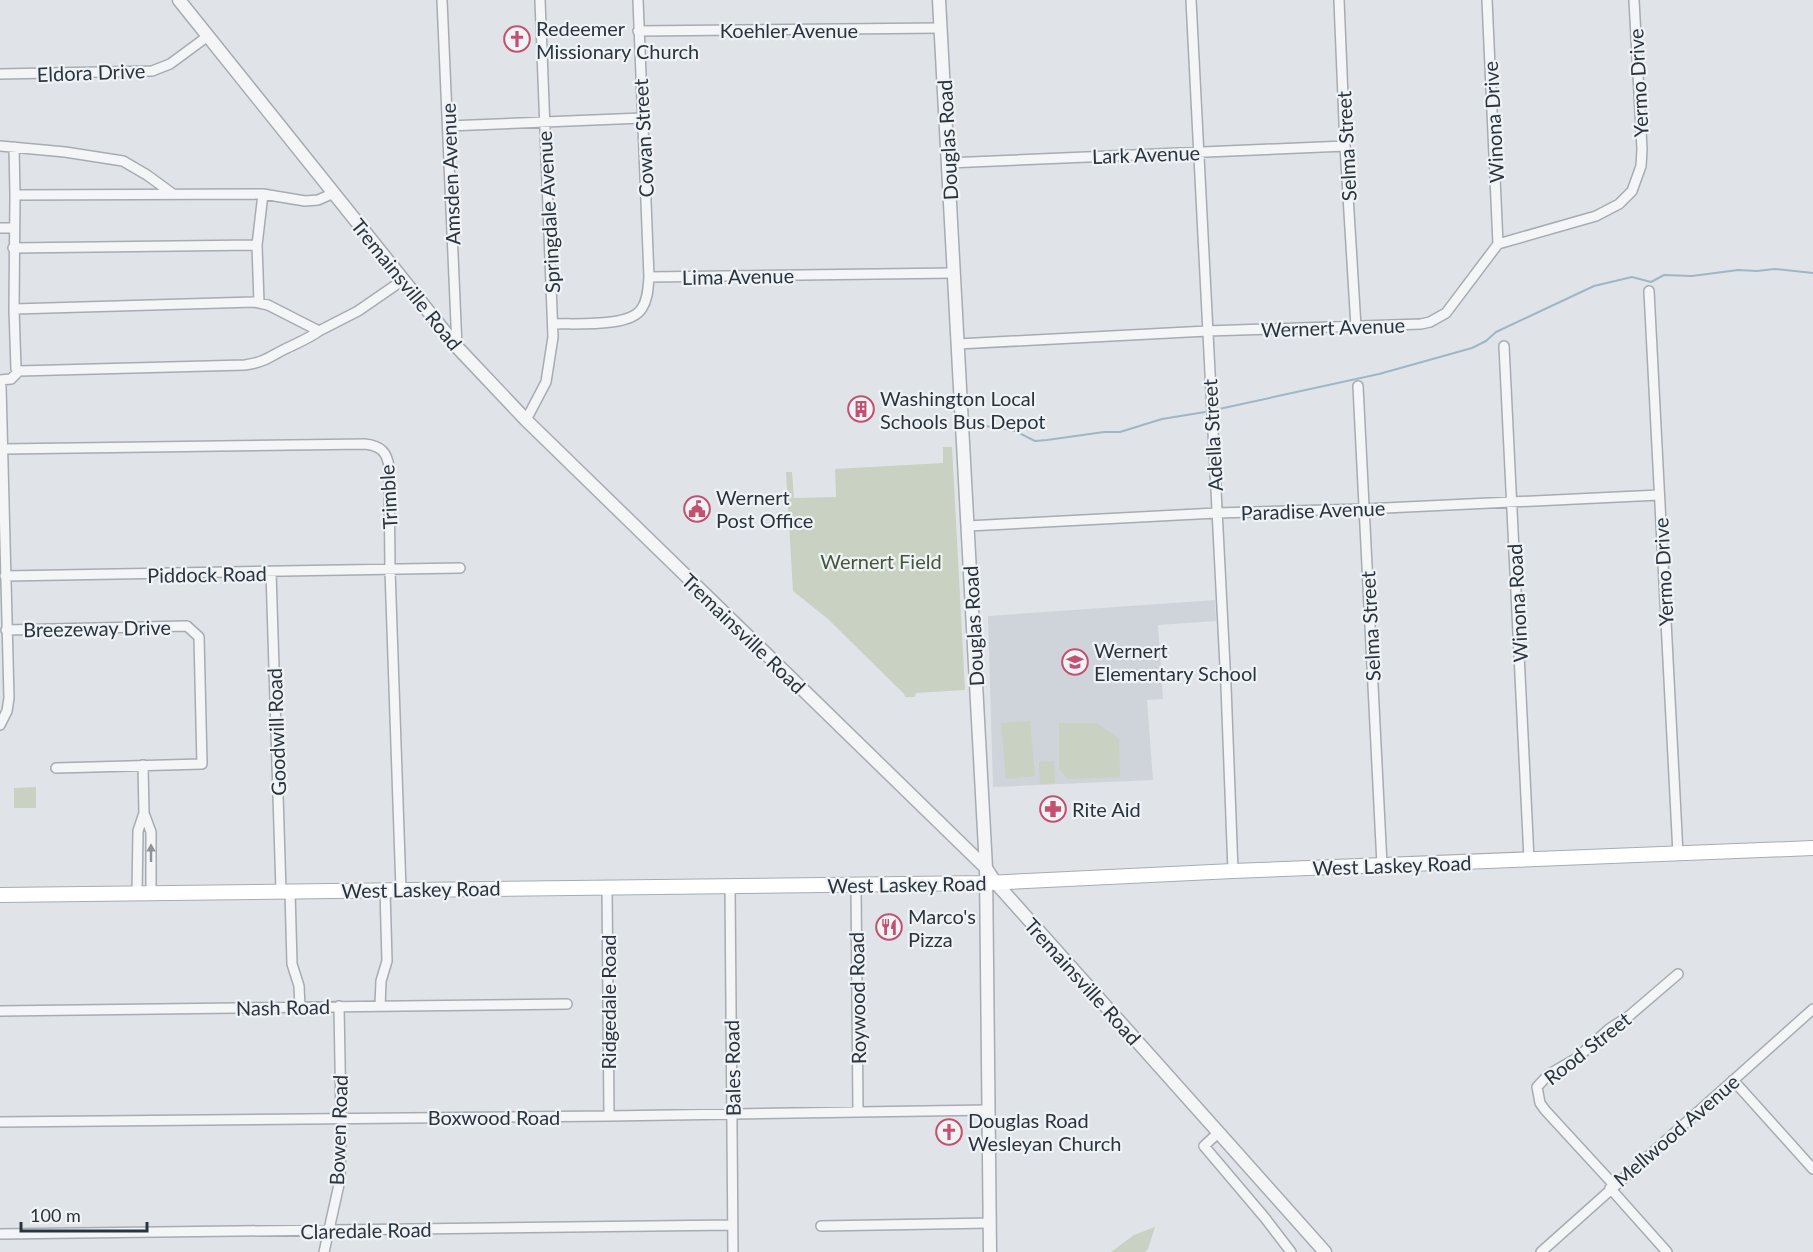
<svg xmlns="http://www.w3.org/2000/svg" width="1813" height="1252" font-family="Lato,sans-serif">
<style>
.built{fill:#cfd4da}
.green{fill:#c8d1c2}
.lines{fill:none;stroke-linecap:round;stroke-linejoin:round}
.stream{stroke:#9eb6c5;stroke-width:2}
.minor-casing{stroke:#a6acb2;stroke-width:12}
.tertiary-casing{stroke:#a6acb2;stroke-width:15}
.secondary-casing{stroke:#a6acb2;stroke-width:16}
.minor{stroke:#f3f5f7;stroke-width:9}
.tertiary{stroke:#f3f5f7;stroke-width:12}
.secondary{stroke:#fff;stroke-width:14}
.oneway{fill:#8e949a}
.labels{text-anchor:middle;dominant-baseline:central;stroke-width:4.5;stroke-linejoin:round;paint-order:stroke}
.poi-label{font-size:20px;fill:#2a343e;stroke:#f0f3f6;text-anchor:start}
.street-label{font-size:20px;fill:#2a343e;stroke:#f0f3f6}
.park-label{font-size:20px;fill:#425939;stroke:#f0f3f6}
</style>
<rect width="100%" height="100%" fill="#e0e4e8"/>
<path class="built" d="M1215,600L1216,621L1158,625L1163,699L1147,700L1153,780L993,787L988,616Z"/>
<path class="green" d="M943,447H952L965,690L916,693L915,697H905L904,694L828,619L793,591L786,472H792L794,498L836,497L835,469L943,463Z
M1030,721L1035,776L1006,779L1001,723Z
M1059,723H1097L1119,739L1120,777L1068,779L1059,769Z
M1054,761L1055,783L1040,784L1039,762Z
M36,787V808H14V788Z
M1155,1227L1148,1249L1145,1252H1111L1134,1235Z"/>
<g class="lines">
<path class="stream" d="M1219,409L1379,374L1472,348L1486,341L1496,332L1594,286L1632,277L1651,282L1664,275L1692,276L1738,270L1757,271L1775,269L1813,273
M978,425L1013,430L1035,441L1047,440L1104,432H1120L1162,419L1205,412"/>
<g class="minor-casing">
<path id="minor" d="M442,0L457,347
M638,0L649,277
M1191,0L1226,686L1233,871
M1339,0L1345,146L1356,327
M1487,0L1498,244
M638,31L941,28
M0,74L152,71L170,64L208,36
M448,126L642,118
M0,146L65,152L123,161L147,175L173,194
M14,147L15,195
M948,163L1345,146
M334,193L318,200L305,201L263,194L15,195L14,309L254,302L268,305L319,331L358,311L403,280
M0,228H14
M13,248L257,245
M1649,291L1678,854
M259,303L257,245L263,194
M14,309L16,369L19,371L245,365C265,362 269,357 285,349C297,343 308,339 319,331
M553,324C574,323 631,328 642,308C648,299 648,288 649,277L954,273
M958,344L1207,331L1421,324L1430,322L1446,313L1498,244L1596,216L1619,204L1632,191L1641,166L1642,149L1634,0
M1504,346L1529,859
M0,380L11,379L19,371
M1358,386L1382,865
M526,420L546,382L553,337L540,0
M3,449L365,444C381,446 387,452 389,467L390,570L401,890
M968,526L1216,513L1364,509L1659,495
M271,572L281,891
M5,576L460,568
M6,630L187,626L199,637L202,764L56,768
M0,725L7,711L9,698L1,386
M143,765L144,813L151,832V893
M730,885L733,1252
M856,886L858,1111
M607,887L609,1116
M290,891L292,964L299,986L300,1007
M137,893L138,831L144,813
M380,1006L381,981L387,961L385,890
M0,1011L567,1004
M1733,1080L1813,1169
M0,1122L609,1116L989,1110
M1218,1133L1204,1146L1265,1218L1291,1252
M1614,1185L1545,1110L1540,1103L1537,1087L1548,1075L1577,1058L1609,1029L1629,1016L1678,974
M1610,1188L1667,1252
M821,1226L990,1223
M0,1234L732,1225
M324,1252L340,1180L341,1118L339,1006
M1541,1252L1813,1009"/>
</g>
<g class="tertiary-casing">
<path id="tertiary" d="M179,0L457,347L526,420L986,868L995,882L1325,1252
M939,0L986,868L990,1252"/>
</g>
<g class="secondary-casing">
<path id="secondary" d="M0,895L986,883L1233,871L1813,848"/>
</g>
<use href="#minor" class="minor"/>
<use href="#tertiary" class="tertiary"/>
<use href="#secondary" class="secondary"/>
</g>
<defs><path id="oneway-solid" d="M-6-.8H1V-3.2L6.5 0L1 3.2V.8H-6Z" transform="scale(1.5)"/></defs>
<use class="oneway" href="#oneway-solid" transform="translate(151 853) rotate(-90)"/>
<defs>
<g id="church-ring" transform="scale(1.35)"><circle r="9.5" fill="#f0f3f6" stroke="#c3506e" stroke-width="1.5"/><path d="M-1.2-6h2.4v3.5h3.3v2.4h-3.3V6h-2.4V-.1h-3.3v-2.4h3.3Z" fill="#c3506e"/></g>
<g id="building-ring" transform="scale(1.35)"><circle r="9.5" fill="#f0f3f6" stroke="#c3506e" stroke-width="1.5"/><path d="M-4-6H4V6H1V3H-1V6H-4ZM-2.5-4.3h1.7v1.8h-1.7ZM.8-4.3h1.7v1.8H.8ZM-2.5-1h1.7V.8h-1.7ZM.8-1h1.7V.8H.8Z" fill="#c3506e"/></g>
<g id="civic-ring" transform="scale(1.35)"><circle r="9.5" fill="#f0f3f6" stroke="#c3506e" stroke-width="1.5"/><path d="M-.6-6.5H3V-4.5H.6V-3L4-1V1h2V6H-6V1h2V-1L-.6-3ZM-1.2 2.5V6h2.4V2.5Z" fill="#c3506e"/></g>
<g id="school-ring" transform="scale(1.35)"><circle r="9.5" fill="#f0f3f6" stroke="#c3506e" stroke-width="1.5"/><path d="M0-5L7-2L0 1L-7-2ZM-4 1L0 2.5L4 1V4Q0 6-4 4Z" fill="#c3506e"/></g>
<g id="pharmacy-ring" transform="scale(1.35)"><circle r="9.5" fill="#f0f3f6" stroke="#c3506e" stroke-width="1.5"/><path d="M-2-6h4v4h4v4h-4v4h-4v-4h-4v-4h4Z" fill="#c3506e"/></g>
<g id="restaurant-ring" transform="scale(1.35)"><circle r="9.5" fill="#f0f3f6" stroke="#c3506e" stroke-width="1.5"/><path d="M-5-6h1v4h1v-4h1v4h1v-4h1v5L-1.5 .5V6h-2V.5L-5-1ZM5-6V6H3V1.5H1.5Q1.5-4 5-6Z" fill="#c3506e"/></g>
</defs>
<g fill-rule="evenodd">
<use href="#church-ring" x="517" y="39"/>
<use href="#building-ring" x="861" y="409"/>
<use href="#civic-ring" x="697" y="509"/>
<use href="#school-ring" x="1075" y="662"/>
<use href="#pharmacy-ring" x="1053" y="809"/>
<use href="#restaurant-ring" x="889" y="927"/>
<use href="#church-ring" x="949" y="1132"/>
</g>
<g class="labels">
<g class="poi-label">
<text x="536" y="28">Redeemer<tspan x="536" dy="23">Missionary Church</tspan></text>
<text x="880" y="398">Washington Local<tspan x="880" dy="23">Schools Bus Depot</tspan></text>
<text x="716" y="497">Wernert<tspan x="716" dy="23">Post Office</tspan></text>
<text x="1094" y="650">Wernert<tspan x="1094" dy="23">Elementary School</tspan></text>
<text x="1072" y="809">Rite Aid</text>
<text x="908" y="916">Marco's<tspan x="908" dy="23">Pizza</tspan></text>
<text x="968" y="1120">Douglas Road<tspan x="968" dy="23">Wesleyan Church</tspan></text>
</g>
<g class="street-label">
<text x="789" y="30">Koehler Avenue</text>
<text transform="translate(91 72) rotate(-2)">Eldora Drive</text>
<text transform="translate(1638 83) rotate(-93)">Yermo Drive</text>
<text transform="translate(1493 122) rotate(-93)">Winona Drive</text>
<text transform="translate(643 138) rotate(-93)">Cowan Street</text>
<text transform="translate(947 140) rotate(-93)">Douglas Road</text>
<text transform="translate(1346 146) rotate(-93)">Selma Street</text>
<text transform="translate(1146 154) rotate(-2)">Lark Avenue</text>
<text transform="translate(450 174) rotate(-92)">Amsden Avenue</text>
<text transform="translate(548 212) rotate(-93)">Springdale Avenue</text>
<text transform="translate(738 276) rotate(-1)">Lima Avenue</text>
<text transform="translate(407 284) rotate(51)">Tremainsville Road</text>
<text transform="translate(1333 327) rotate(-2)">Wernert Avenue</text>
<text transform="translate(1212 435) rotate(-93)">Adella Street</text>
<text transform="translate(388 497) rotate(-93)">Trimble</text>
<text transform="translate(1313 510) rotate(-2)">Paradise Avenue</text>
<text transform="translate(1663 572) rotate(-93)">Yermo Drive</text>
<text transform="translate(207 574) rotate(-1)">Piddock Road</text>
<text transform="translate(1517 603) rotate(-93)">Winona Road</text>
<text transform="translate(973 626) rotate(-93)">Douglas Road</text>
<text transform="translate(1370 626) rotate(-93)">Selma Street</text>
<text transform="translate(97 628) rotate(-1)">Breezeway Drive</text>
<text transform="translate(744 633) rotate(44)">Tremainsville Road</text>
<text transform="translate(276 732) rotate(-92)">Goodwill Road</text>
<text transform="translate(1392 865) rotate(-2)">West Laskey Road</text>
<text transform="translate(907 884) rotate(-1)">West Laskey Road</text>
<text transform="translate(421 889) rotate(-1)">West Laskey Road</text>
<text transform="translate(1083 981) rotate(48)">Tremainsville Road</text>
<text transform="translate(857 998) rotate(-91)">Roywood Road</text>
<text transform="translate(608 1002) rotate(-90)">Ridgedale Road</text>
<text transform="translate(283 1007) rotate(-1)">Nash Road</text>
<text transform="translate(1587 1048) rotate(-38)">Rood Street</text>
<text transform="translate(732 1068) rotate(-91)">Bales Road</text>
<text x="494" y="1117">Boxwood Road</text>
<text transform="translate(338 1130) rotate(-88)">Bowen Road</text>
<text transform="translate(1676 1130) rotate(-41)">Mellwood Avenue</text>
<text transform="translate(366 1230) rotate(-1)">Claredale Road</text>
</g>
<g class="park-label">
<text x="881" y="561">Wernert Field</text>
</g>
</g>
<path d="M21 1222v9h126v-9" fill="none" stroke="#2a343e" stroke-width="3"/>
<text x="30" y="1222" font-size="18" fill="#2a343e" stroke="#f0f3f6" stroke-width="4.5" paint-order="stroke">100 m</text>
</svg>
